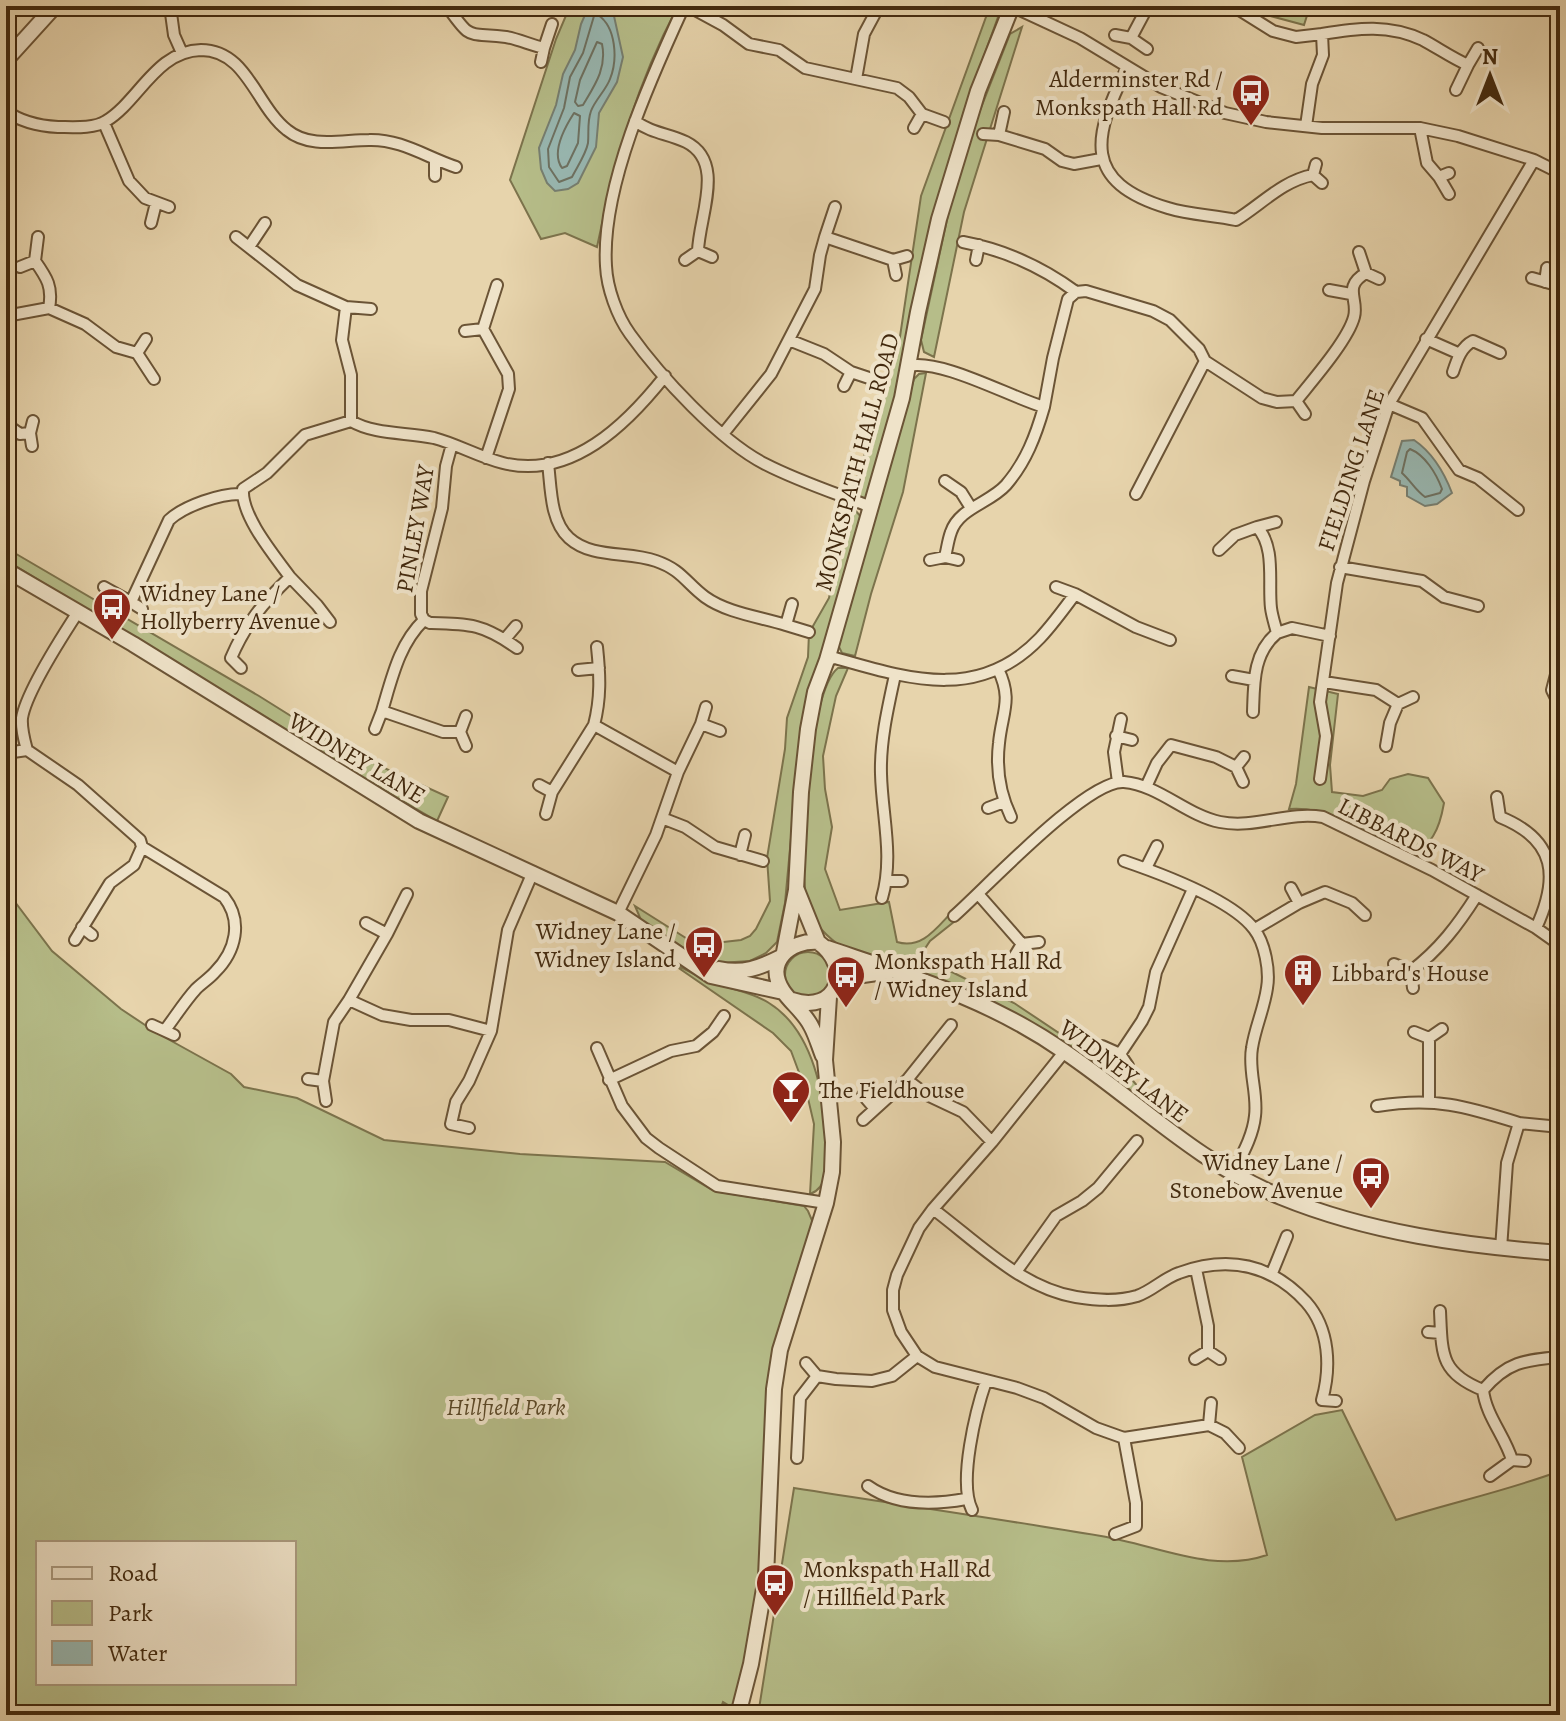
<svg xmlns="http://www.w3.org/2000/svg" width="1566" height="1721" font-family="Alegreya,serif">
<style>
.green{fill:#b6bd89;stroke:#7c734c;stroke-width:2;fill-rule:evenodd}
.water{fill:#98b7b1;stroke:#767e70;stroke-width:2}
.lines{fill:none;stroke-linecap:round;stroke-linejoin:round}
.shore{stroke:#6d7060;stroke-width:2}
.minor-casing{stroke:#6b5436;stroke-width:14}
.tertiary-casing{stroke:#6b5436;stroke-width:18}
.minor{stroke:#efe3c9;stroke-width:10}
.tertiary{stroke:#efe3c9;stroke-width:14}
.labels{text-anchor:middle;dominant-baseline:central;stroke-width:8;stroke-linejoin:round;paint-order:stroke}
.poi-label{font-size:24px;fill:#42290e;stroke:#efe3c9;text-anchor:start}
.street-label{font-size:24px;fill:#42290e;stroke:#efe3c9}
.park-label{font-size:24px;font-style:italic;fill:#594727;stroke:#efe3c9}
</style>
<rect width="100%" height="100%" fill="#e7d4ac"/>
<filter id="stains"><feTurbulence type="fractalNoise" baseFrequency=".0025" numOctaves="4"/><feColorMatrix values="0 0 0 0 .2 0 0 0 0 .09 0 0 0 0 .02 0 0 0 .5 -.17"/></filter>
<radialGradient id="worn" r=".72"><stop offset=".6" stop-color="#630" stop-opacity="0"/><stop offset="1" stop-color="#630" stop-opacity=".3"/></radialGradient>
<path class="green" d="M570,6H678C636,85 615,160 597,247L565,233L541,239L510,180L556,39Z
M990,6H1002L964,111L944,180L903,370L867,498L862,500L851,497L898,350L921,196Z
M1249,6H1310L1304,25L1263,14Z
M1022,27L964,212L934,357L924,352L921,340L951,201L977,118L1010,34Z
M926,373L903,492L871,594L855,656L842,653L838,645L914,379L919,374Z
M848,508L854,509L863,519L796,784L785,903L777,942L766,953L750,961L719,963L691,954L641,920L635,906L697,945L741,940L750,936L756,929L770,901L767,858L785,749L787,718L808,657L809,633L829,598Z
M6,548L259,696L347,751L448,797L437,821L315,750L6,560Z
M838,668H848L836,696L823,756L825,789L832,827L825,869L840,910L889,902L897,942C921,949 935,930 950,914L955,921L930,941L920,956L1014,1003L1059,1033L1100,1043V1053L1113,1057L1171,1126L1065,1047L839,945C825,935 811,920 807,902C798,863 808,691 838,668Z
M1309,687L1338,694L1330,765L1332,792L1363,796L1382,790L1390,779L1408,774L1428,778L1444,803C1440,826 1432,852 1405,851C1371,834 1329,805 1289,809L1296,784Z
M6,890L52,951L121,1009L157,1033L231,1074L244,1087L297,1098L384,1140L520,1154L665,1162L714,1191L804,1206L808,1211L814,1225L775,1352L761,1576L748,1659L733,1708L723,1702L720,1710L705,1713L704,1715H6ZM38,1543H294V1683H38Z
M785 975a23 23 0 1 1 46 0a23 23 0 1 1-46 0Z
M667,960C683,968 700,978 717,984C734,990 754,993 769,1003C814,1031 825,1097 827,1146C828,1164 828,1188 810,1194L814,1124L807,1094L791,1051L773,1033Z
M1342,1410L1396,1520C1450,1503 1506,1491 1560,1471V1715H758L794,1488C896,1504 999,1519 1101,1536C1156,1545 1212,1574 1267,1555L1242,1457L1315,1415Z"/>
<path class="water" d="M588,8H602L614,16L623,57L617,82L599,113L596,147L578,183L568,189L555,191L547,183L541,169L539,148L556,105L563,74L575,50L581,24Z
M1414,440C1433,453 1444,472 1452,493L1437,504L1425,506L1407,496V487L1400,485V481L1391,477L1402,441Z"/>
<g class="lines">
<path class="shore" d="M598,15C616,27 618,59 610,79C606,90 595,100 591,111C587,122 589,132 588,143C586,154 577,167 572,177L559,182L549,167L548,149L564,108L570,77L583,53L594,16Z
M597,42L602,44C607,68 595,85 583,105L578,106L575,102L580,80Z
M574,113L580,116L578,143L567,166L562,168C551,153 565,127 574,113Z
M1410,449C1425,455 1436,473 1442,489L1440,493L1425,497C1415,490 1411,481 1402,473L1407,452Z"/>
<g class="minor-casing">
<path id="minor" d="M170,6L174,35L182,53
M447,6C472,42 467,32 506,37C518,39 531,45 544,48L552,24
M684,6C651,78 601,187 606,266C607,288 617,316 630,334C660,376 720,441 765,464C798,481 832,492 866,505L870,511
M688,6L723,25L749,44L779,50L805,68L897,88L909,97L922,114L944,122
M1011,6L1080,38L1161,87L1225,113L1266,122L1322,128H1420L1458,136L1534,160L1560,173
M1233,6L1273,31L1296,37L1322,34L1323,55L1312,84L1306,126
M1322,34C1358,28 1389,24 1423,40C1438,48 1452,58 1468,65L1456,90
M1115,35L1131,38
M1147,49L1131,38L1148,6
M541,62L544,48
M1468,65L1478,48
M1127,68C1093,136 1081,182 1168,208C1190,215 1214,215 1236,220C1262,204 1282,181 1313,175L1316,164
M856,79L864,34L879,6
M6,111C21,122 39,126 58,127C71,127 94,129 106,121C139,101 156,51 201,50C247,50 256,106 287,130C310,149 342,140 369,140C401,139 426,157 456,167
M1004,112L999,135L1045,149L1062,161L1074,164L1101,159
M635,121C653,134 667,133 686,142C726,162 699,216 698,251L712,257
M104,123L129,181L145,198L169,207
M914,128L922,114
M1420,128L1427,163L1439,177L1449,173
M983,134L999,135
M435,160V176
M1313,175L1322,183
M1439,177L1449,194
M151,223L156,203
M38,237L35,261C47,278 53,287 49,308
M236,237L297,285L346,307L342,340L351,375V421
M825,237L835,207
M963,242C1005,250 1042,267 1076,292
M249,247L265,223
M1359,252L1366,273
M685,260L698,251
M893,260L896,275
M976,260L979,245
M20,267L35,261
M1532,278L1560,286
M1545,282L1547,268
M1329,290L1351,294
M346,307L371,309
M6,316L49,308L85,324L116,347L137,353L154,379
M483,329L497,285
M465,331L483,329L508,374L509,389L486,458
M1426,339L1460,354
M789,340L824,354L851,372L875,380
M137,353L146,339
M908,366C940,358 1010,397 1044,407L1053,358L1068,299L1076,292L1086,291L1153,311L1170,320L1199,349L1205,361L1262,398L1277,402L1296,401C1312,381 1348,340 1354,317C1359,299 1342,287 1366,273L1379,279
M1453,372C1457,360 1461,347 1473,341L1500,353
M844,386L851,372
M1296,401L1305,414
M1389,404L1422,418L1459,470L1478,478L1518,510
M6,424L20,434L30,433
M723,434L771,374L815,289L820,255L825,237L893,260L907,256
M32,446L30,433L33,421
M548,463C551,487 550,521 569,538C592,559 628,551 656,561C682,570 686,583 705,597C727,613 761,617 786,625L792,604
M945,481L961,492L971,508
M1136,494L1205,361
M1257,527L1276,522
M1219,550L1235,535L1257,527C1276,547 1268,583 1271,608C1272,616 1275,625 1277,633L1292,628L1330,636
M945,557L958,560
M930,560L945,557C947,549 948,540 951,532C959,508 990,503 1006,485C1026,462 1036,435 1044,407
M1340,567L1422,581L1444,597L1478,606
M290,577L317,605L330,622
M104,587L131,602L169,520C184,506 221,493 242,494
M1056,587L1075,594
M131,602L142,609
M78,612C63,635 26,693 22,718C21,729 24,739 27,750L78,785L140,840L142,847L224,897C243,921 236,951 215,972C210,978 202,983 196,989C185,1001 175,1017 165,1030
M424,620C399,644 392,678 382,711L443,732H460L466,716
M424,620L421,614V591L442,508L446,466L452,444
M424,620L430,623C471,624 483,624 517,648
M786,625L809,632
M505,639L516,626
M1560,659L1552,690L1560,706
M827,660L835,658C909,679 979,702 1040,638C1053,624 1064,609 1075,594L1136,627L1170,640
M241,668L231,658C246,623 263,603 290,577C274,555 241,516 243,489L267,473L305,435L351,421C375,435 406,432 434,438C457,444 479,457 503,463C571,480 627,424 665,376
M998,669C1013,700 1002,712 999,743C996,768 1000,794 1011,817
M578,670L599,668
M1232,676L1254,680
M1324,682L1376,690L1398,704L1390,723L1386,746
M1398,704L1413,697
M1253,712C1254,683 1253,653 1277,633
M701,724L720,731
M594,725C601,698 600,675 597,647
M375,729L382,711
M460,732L466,746
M1116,736L1132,740
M6,761L13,752L27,750
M1236,767L1243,782
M1320,779L1326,736L1320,702L1337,583L1364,481L1389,404L1534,160
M1118,782L1114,752L1121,719
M539,785L552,792L594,725L678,772
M1146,787L1157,763L1171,745L1216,757L1236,767L1244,757
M1497,797L1500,817C1557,840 1559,878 1536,928
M988,808L1004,802
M546,814L552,792
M662,818L685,827L715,847L763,861
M740,855L745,835
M1124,861C1159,873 1232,900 1254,929C1265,943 1270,971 1267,988C1264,1009 1255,1028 1252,1048C1248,1071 1258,1093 1255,1116C1253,1136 1242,1155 1233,1173
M1146,868L1157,846
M887,881H902
M1291,888L1299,903
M979,895L1022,944L1039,942
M882,898C894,856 882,816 881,774C880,741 888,707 895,675
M618,913L656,835L678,772L701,724L706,707
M954,916C985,889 1087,779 1124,782C1159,785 1186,815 1220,822C1255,829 1288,811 1323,817L1432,870L1536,928L1560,945
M366,923L387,934
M82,927L92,935
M1255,929L1299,903L1325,892L1352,903L1365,915
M75,940L110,883L134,865L142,847
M1014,957L1022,944
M1394,964L1411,971C1439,950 1458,925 1477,895
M1411,971L1413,988
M349,1000L387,934L407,894
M152,1025L174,1035
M951,1025L907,1080L927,1095L963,1112L992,1142
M1414,1032L1429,1038
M1102,1046L1120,1054L1142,1021L1149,1007L1156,972L1193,889
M597,1048L622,1106L646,1138L659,1148L717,1186L826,1203
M1065,1051L992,1142L933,1209L919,1228L897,1275L893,1290V1310L901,1332L917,1356L935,1367L1017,1388L1044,1398L1096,1428L1124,1438L1209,1425L1225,1433L1239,1448
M1120,1054L1128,1066
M308,1079L323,1081
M609,1080L671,1051L696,1046L713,1032L724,1016
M863,1095L875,1109
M326,1101L323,1081L334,1022L349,1000L382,1015L411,1020H449L491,1031
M1429,1101V1038L1442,1029
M1377,1106C1435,1097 1465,1106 1519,1123
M863,1120L907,1080
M469,1128L451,1124L456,1102L469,1081L491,1031L508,930L533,872
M933,1209C976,1241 1021,1288 1076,1297C1096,1300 1117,1302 1137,1296C1152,1291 1164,1278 1179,1273C1229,1255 1271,1264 1306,1302C1330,1329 1331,1368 1322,1400L1336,1401
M1501,1249L1507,1163L1519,1123L1560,1127
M1196,1269L1208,1326V1351
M1016,1272L1056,1216L1082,1201L1098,1188L1137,1141
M1272,1273L1287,1236
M1440,1311C1442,1354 1440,1373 1483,1390
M1428,1332L1441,1333
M1195,1359L1208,1351L1220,1359
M806,1363L817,1376L836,1379L872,1381L892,1376L917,1356
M1209,1425L1211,1403
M797,1458L800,1398L817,1376
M1512,1460L1525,1461
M1490,1476L1512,1460C1505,1436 1486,1416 1483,1390C1507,1362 1524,1360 1560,1357
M868,1486C896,1506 933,1505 966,1499
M972,1510C958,1482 976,1410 986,1381
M1115,1534L1136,1526V1503L1124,1438"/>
</g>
<g class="tertiary-casing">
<path id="tertiary" d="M6,60L55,6
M6,570L133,644L419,821L618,913L711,976L783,992
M797,890L818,942
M827,948C913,977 989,999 1065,1052C1140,1103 1195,1161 1281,1197C1369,1233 1466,1246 1560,1253
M784,952L796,890L801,792L808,729L815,692L827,660L902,398L918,312L939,219L978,91L1012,6
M719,969C743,974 759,968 781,957
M835,987L856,976L891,971
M792,1000C837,1015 854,968 818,942C790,940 764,962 783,991C791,1003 804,1012 811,1026C816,1035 819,1046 823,1056
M738,1715L751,1664L766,1577L774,1389L780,1350L826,1203L832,1172L833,1142L825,1060L829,997"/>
</g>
<use href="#minor" class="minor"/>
<use href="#tertiary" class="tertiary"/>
</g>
<defs>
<g id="bus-pin" transform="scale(2)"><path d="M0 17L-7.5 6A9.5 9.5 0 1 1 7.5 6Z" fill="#8f2418" stroke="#efe3c9"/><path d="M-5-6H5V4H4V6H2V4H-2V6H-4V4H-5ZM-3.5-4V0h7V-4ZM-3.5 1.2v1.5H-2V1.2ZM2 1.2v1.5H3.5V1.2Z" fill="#fff"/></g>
<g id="building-pin" transform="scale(2)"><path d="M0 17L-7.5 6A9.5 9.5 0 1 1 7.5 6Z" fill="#8f2418" stroke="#efe3c9"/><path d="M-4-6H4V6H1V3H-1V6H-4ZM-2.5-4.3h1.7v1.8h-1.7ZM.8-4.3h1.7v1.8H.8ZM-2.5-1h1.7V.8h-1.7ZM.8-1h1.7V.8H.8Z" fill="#fff"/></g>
<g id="bar-pin" transform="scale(2)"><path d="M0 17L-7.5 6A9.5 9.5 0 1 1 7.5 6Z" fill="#8f2418" stroke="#efe3c9"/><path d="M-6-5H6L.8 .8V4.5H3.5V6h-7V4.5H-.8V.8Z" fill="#fff"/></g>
</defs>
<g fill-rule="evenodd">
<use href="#bus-pin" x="1251" y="93"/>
<use href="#bus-pin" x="112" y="607"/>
<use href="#bus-pin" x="704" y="945"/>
<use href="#building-pin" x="1303" y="973"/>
<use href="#bus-pin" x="846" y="975"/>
<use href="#bar-pin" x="791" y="1090"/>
<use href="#bus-pin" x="1371" y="1176"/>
<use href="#bus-pin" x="775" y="1583"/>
</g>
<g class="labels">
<g class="poi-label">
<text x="1223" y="79" text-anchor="end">Alderminster Rd /<tspan x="1223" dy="28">Monkspath Hall Rd</tspan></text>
<text x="140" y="593">Widney Lane /<tspan x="140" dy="28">Hollyberry Avenue</tspan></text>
<text x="676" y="931" text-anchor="end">Widney Lane /<tspan x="676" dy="28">Widney Island</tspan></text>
<text x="874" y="961">Monkspath Hall Rd<tspan x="874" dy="28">/ Widney Island</tspan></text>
<text x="1331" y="973">Libbard's House</text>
<text x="819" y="1090">The Fieldhouse</text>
<text x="1343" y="1162" text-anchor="end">Widney Lane /<tspan x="1343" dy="28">Stonebow Avenue</tspan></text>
<text x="803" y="1569">Monkspath Hall Rd<tspan x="803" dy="28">/ Hillfield Park</tspan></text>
</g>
<g class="street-label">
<text transform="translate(857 462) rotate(-75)">MONKSPATH HALL ROAD</text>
<text transform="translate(1351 470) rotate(-72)">FIELDING LANE</text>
<text transform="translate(415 529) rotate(-80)">PINLEY WAY</text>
<text transform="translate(357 758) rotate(31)">WIDNEY LANE</text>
<text transform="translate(1411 840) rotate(27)">LIBBARDS WAY</text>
<text transform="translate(1124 1071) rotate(37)">WIDNEY LANE</text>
</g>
<g class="park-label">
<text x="506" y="1407">Hillfield Park</text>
</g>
</g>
<rect width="1566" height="1721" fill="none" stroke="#e7d4ac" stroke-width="32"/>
<rect x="8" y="8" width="1550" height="1705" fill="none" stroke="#42290e" stroke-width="4"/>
<rect x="16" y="16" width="1534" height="1689" fill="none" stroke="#42290e" stroke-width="2"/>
<rect x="36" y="1541" width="260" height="144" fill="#efe3c9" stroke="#aa997e" stroke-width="2"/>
<rect x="52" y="1567" width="40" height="12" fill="#efe3c9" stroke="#aa997e" stroke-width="2"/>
<text x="108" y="1581" font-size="24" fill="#42290e">Road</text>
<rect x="52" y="1601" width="40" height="24" fill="#b6bd89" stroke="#aa997e" stroke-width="2"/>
<text x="108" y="1621" font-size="24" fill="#42290e">Park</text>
<rect x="52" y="1641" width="40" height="24" fill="#98b7b1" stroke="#aa997e" stroke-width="2"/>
<text x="108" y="1661" font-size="24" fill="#42290e">Water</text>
<g transform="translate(1490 76)" stroke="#efe3c9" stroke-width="6" paint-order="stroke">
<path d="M0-6L14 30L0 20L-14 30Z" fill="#42290e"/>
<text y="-12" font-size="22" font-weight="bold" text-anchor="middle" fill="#42290e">N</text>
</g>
<rect width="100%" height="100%" filter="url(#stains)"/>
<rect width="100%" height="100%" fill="url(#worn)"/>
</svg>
